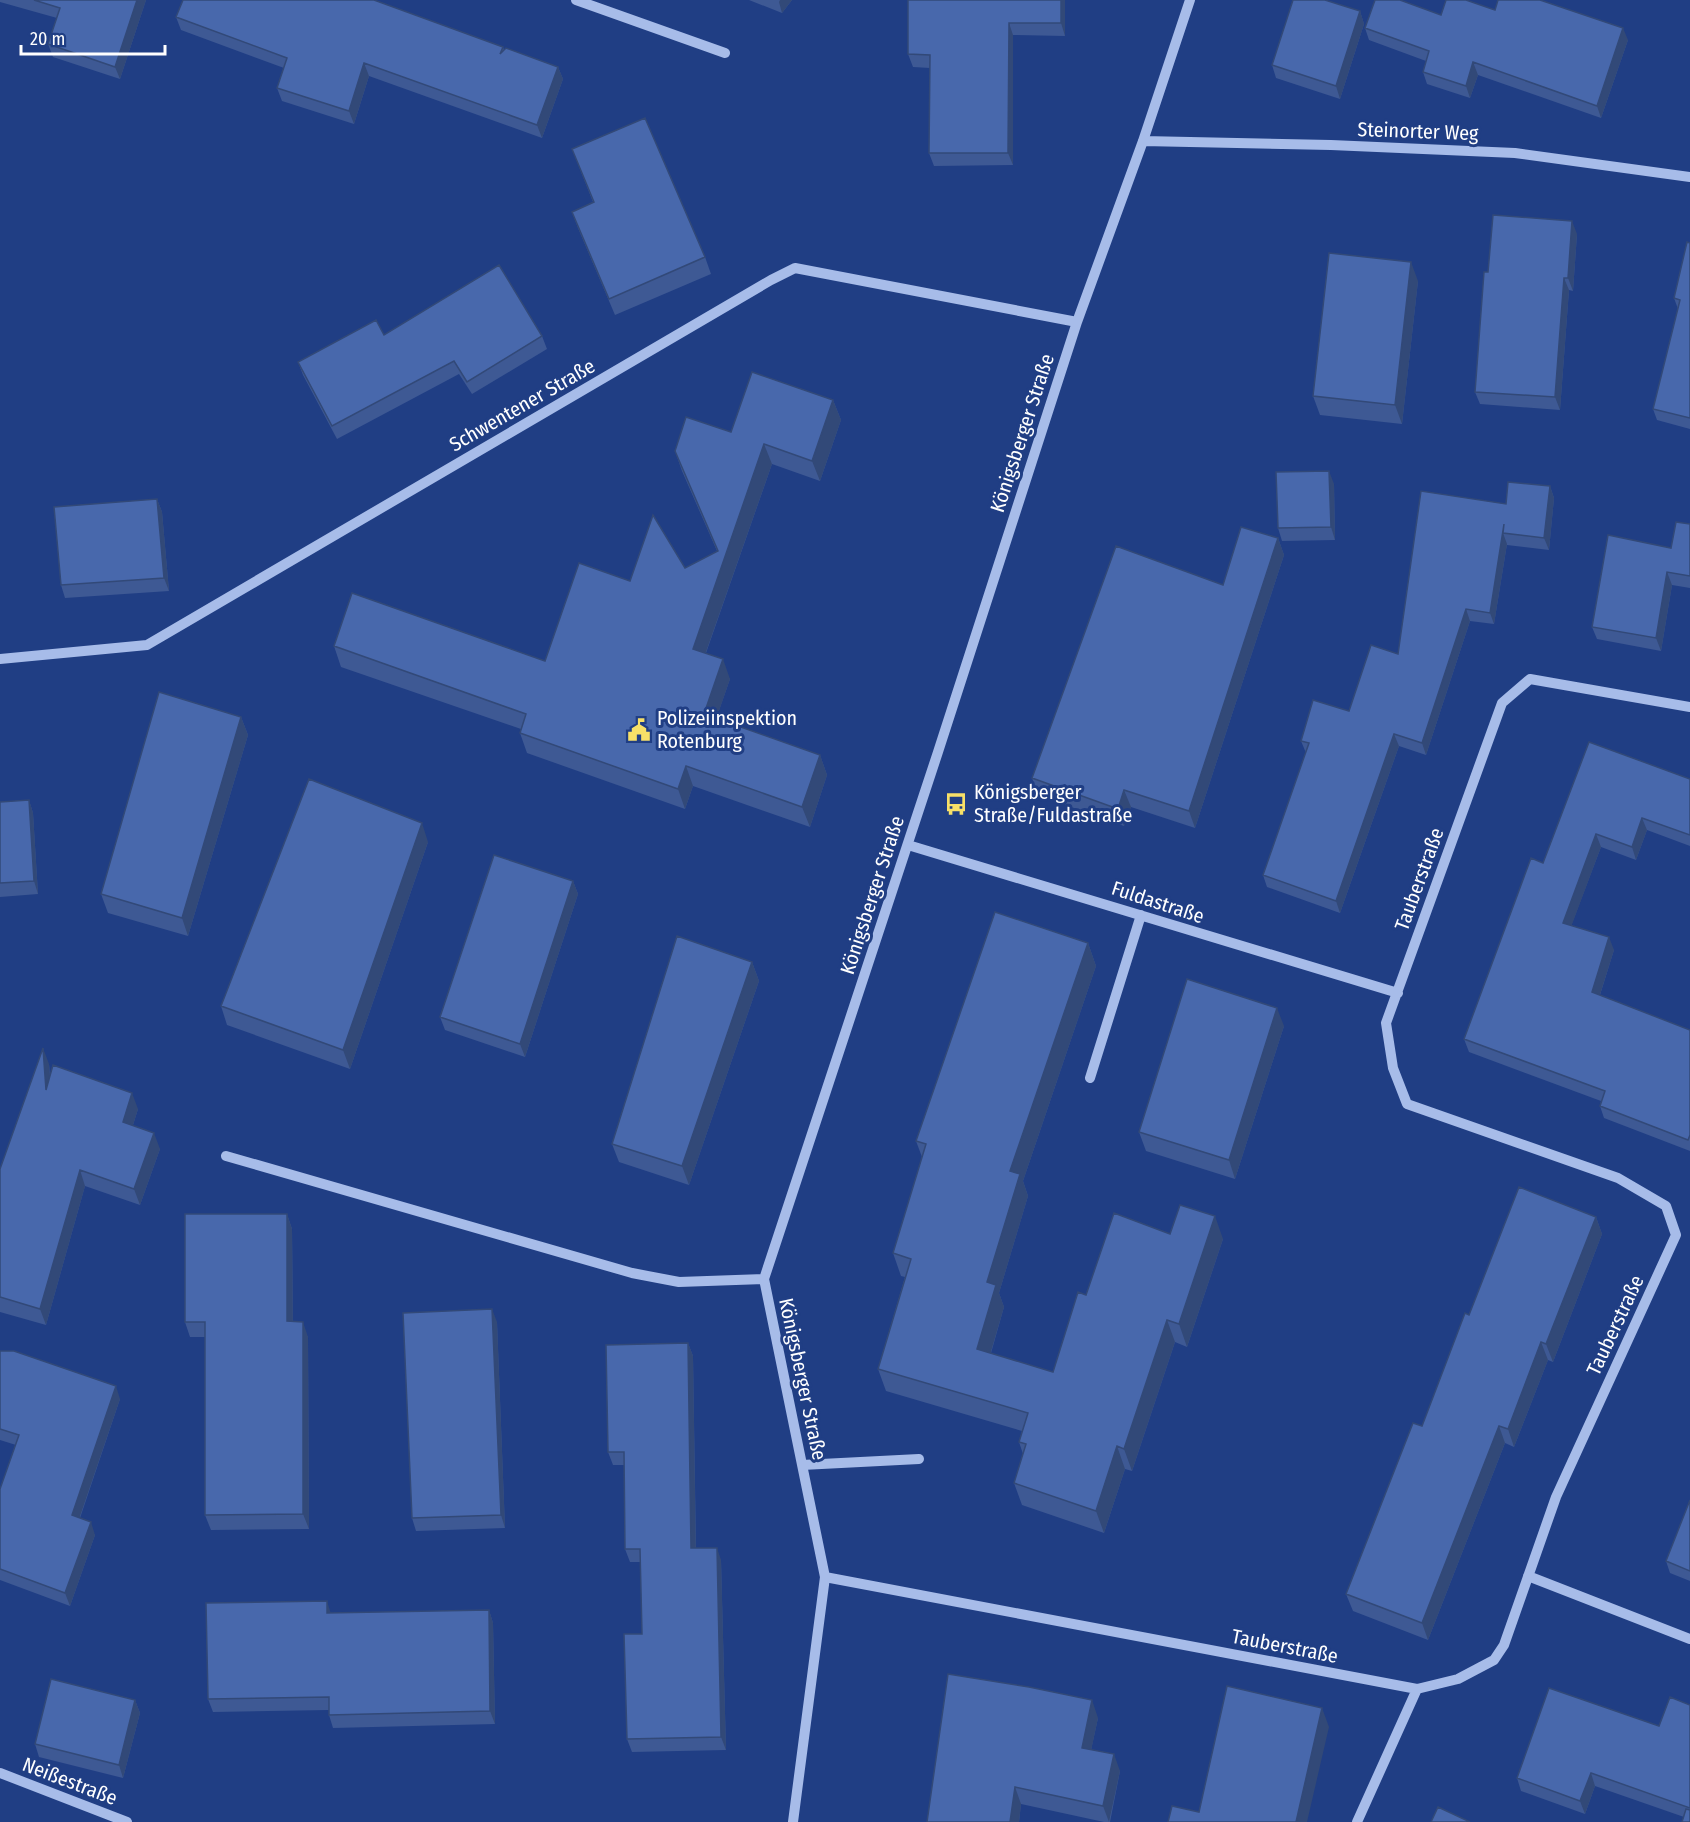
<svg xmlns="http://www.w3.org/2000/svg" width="1690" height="1822" font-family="'Fira Sans Condensed',sans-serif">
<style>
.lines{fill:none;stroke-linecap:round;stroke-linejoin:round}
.minor{stroke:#a7bce9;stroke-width:10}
.wall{fill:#3e5994}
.shaded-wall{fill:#324978}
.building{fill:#4868ac;stroke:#324978;stroke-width:1.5}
.labels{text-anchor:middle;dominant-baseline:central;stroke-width:6;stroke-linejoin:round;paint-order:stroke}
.street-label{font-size:20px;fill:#fff;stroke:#203e84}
.poi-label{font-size:20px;fill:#fff;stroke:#203e84;text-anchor:start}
</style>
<rect width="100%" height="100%" fill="#203e84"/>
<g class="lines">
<path class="minor" d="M576,0L725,53
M1143,141L1331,145L1515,153L1690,177
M0,659L147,645L771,280L795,268L1077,322
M908,845L1398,993
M1090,1078L1141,915
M226,1156L632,1273L679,1282L764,1279
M802,1465L919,1459
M1528,1576L1690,1639
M825,1577L1417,1689L1458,1679L1494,1660L1504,1645L1556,1497L1676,1235L1666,1206L1618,1178L1407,1104L1393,1068L1386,1023L1502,703L1530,679L1690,707
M0,1773L127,1822
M793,1822L825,1577L764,1279L938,752L1077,322L1143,141L1190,0
M1357,1822L1417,1689"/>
</g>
<path class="wall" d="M0,0H146L120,79L53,57L48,44L57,18L0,2Z
M749,0H792L782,13Z
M1065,0V36L1013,35V165L934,166L929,153L930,68L913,67L908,54Z
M1495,10L1628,40L1601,118L1478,75L1470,98L1427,84L1423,72L1426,61L1369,40L1365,28L1441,15Z
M1360,11L1364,24L1340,99L1276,78L1272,65Z
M176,17L503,47L504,50L558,67L563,79L542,138L369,76L354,124L282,101L277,88L284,68L181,30Z
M572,149L705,257L711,274L615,315L578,228L572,212L593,202Z
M1577,234L1573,291L1569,290L1560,410L1480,404L1475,392L1488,272Z
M1690,243V429L1657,420L1653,409L1678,309L1674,298Z
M1418,281L1402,424L1320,415L1313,396Z
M384,335L542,336L547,349L472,394L459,374L337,439L303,375L298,362Z
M833,400L841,420L820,481L772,464L706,653L730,679L716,719L820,755L827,775L810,827L693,786L685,809L527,753L520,733L521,729L341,667L334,646L545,661L630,581L685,568L717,551L682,471L675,451Z
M1334,484L1335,540L1282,541L1278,528Z
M1550,486L1554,498L1549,550L1507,545V544L1494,624L1470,621L1426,755L1399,746L1340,913L1267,887L1263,875L1306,753L1301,741L1349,711L1398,654L1506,504Z
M157,499L162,512L169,591L65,598L61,585Z
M1690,524V588L1672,585L1661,651L1597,639L1592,627L1671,548Z
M1278,538L1284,555L1195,828L1131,807L1124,826L1038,795L1032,778L1223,585Z
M241,717L248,735L188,936L108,913L101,894Z
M1690,779V846L1647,830L1636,860L1601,847L1571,926L1614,950L1600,995L1690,1030V1151L1604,1118L1600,1106L1601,1101L1469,1052L1464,1039L1543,863Z
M29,800L33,813L38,894L0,897V802Z
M428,842L350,1069L227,1025L221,1006Z
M573,881L578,894L525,1057L445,1030L440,1017Z
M1088,943L1096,966L1023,1181L1028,1196L999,1293L1004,1307L991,1353L1053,1372L1086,1295L1170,1234L1223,1239L1187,1347L1175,1342L1132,1471L1125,1469L1104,1533L1022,1505L1014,1483L1023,1454L1019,1442L1022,1431L886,1391L878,1369L905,1277L901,1276L893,1253L922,1157L916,1141Z
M752,962L759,981L689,1185L619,1162L612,1144Z
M1284,1026L1235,1179L1146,1151L1139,1132Z
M49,1064L50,1076L138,1109L133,1125L160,1149L140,1205L85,1186L46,1325L0,1312V1169Z
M287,1214L292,1229L293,1321L308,1337L309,1529L211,1530L205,1515V1337H190L185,1322Z
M1596,1217L1602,1234L1553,1362L1548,1360L1514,1447L1505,1443L1428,1640L1353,1611L1346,1594L1422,1426L1469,1315Z
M497,1322L505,1528L416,1531L412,1518Z
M688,1343L693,1356L696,1548L721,1560L726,1750L632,1752L627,1739L642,1634L641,1562H630L625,1549L624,1465H613L608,1452Z
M0,1351L120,1399L80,1518L95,1535L70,1606L0,1580V1489L16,1445L0,1440Z
M1690,1500V1581L1670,1573L1666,1561Z
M489,1610L493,1623L495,1724L333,1728L329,1715V1710L213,1712L208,1699L331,1613Z
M135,1700L140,1713L123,1778L39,1757L35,1744Z
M1690,1705V1822L1684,1817L1595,1786L1585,1814L1521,1791L1517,1778L1659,1726Z
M1098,1718L1091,1750L1120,1771L1110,1822H1104L1021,1804L1019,1822H927Z"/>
<path class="shaded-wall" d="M137,0H146L120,79L115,67Z
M780,0H792L782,13L779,2Z
M1061,0H1065V36L1061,23Z
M1360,11L1364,24L1340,99L1336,86Z
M1009,23L1013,35V165L1008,153Z
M1623,28L1628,40L1601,118L1597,106Z
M1473,62L1478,75L1470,98L1466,86Z
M364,63L369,76L354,124L349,111Z
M558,67L563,79L542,138L537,125Z
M1572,221L1577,234L1573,291L1568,278Z
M1411,262L1418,281L1402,424L1395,405Z
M1564,278L1569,290L1560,410L1555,397Z
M833,400L841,420L820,481L812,461Z
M764,444L772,464L700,669L693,649Z
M1329,471L1334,484L1335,540L1331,527Z
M1550,486L1554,498L1549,550L1544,538Z
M157,499L162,512L169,591L164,578Z
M1504,524L1503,533L1507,544L1494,624L1490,613Z
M1278,538L1284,555L1195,828L1189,811Z
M1667,572L1672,585L1661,651L1656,638Z
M1466,609L1470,621L1426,755L1422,743Z
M723,659L730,679L711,734L704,714Z
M241,717L248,735L188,936L182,918Z
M1394,734L1399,746L1340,913L1336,901Z
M820,755L827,775L810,827L802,807Z
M686,766L693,786L685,809L678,789Z
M1124,790L1131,807L1124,826L1118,809Z
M29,800L33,813L38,894L34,881Z
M1642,818L1647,830L1636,860L1632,847Z
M422,823L428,842L350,1069L343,1050Z
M1596,834L1601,847L1568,935L1563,923Z
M573,881L578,894L525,1057L520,1044Z
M1609,937L1614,950L1597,1004L1592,992Z
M1088,943L1096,966L1023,1181L1028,1196L999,1293L1004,1307L985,1372L977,1349L987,1282L1010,1171Z
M752,962L759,981L689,1185L682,1166Z
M1277,1008L1284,1026L1235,1179L1229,1160Z
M43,1048L49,1064L52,1106L46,1090Z
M132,1093L138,1109L129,1138L123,1122Z
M154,1133L160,1149L140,1205L134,1189Z
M80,1170L85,1186L46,1325L40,1309Z
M287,1214L292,1229L293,1336L287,1321Z
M1215,1216L1223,1239L1187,1347L1179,1324Z
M1596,1217L1602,1234L1553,1362L1546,1344Z
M492,1309L497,1322L505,1528L501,1515Z
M1167,1320L1175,1342L1132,1471L1124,1449Z
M303,1322L308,1337L309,1529L303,1514Z
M1541,1342L1548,1360L1514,1447L1508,1429Z
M688,1343L693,1356L696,1561L691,1548Z
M116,1386L120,1399L76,1528L72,1515Z
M1499,1426L1505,1443L1428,1640L1422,1623Z
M1117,1446L1125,1469L1104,1533L1096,1511Z
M91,1522L95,1535L70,1606L65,1593Z
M717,1548L721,1560L726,1750L721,1737Z
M327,1601L331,1614L327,1613Z
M489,1610L493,1623L495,1724L490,1711Z
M135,1700L140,1713L123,1778L119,1765Z
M1092,1700L1098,1718L1088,1765L1082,1748Z
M1322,1708L1329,1727L1307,1822H1296Z
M1114,1754L1120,1771L1109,1822L1103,1806Z
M1591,1773L1595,1786L1585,1814L1580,1801Z
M1015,1787L1021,1804L1019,1822H1010Z"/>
<path class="building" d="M34,0H137L115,67L48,44L60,8Z
M183,0H374L503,47L500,54L506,48L558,67L537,125L364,63L349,111L277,88L287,58L176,17Z
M908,0H1061V23H1009L1008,153H929L930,55L908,54Z
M1293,0H1325L1360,11L1336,86L1272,65Z
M1375,0H1400L1441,15L1446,0H1466L1495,10L1498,0H1540L1623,28L1597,106L1473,62L1466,86L1423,72L1429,51L1365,28Z
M645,118L705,257L609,299L572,212L594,202L572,149Z
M1493,215L1572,221L1568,278H1564L1555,397L1475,392L1484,272H1488Z
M1687,242L1690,243V418L1653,409L1680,300L1674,298Z
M1329,253L1411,262L1395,405L1313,396Z
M499,265L542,336L467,382L454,361L332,426L298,362L376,320L384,335Z
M752,372L833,400L812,461L764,444L693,649L723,659L704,714L820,755L802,807L686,766L678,789L520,733L526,714L334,646L352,593L545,661L579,563L630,581L653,515L685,568L718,551L675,451L686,417L731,432Z
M1329,471L1331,527L1278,528L1276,472Z
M1508,482L1550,486L1544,538L1503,533L1504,524L1490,613L1466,609L1422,743L1394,734L1336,901L1263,875L1309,743L1301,741L1313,700L1349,711L1371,645L1398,654L1421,491L1506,504Z
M157,499L164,578L61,585L54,507Z
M1676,522L1690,524V576L1667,572L1656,638L1592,627L1608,535L1671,548Z
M1241,527L1278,538L1189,811L1124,790L1118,809L1032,778L1116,546L1223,585Z
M159,692L241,717L182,918L101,894Z
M1589,742L1690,779V835L1642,818L1632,847L1596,834L1563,923L1609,937L1592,992L1690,1030V1135L1688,1140L1600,1106L1605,1091L1464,1039L1531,858L1543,863Z
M309,779L422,823L343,1050L221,1006Z
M29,800L34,881L0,883V802Z
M494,855L573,881L520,1044L440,1017Z
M995,912L1088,943L1010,1171L1020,1174L987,1282L996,1285L977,1349L1053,1372L1078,1292L1086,1295L1114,1213L1170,1234L1180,1205L1215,1216L1179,1324L1167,1320L1124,1449L1117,1446L1096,1511L1014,1483L1026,1444L1019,1442L1028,1413L878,1369L911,1259L893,1253L926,1144L916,1141Z
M677,936L752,962L682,1166L612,1144Z
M1187,979L1277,1008L1229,1160L1139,1132Z
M43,1048L46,1090L53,1065L132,1093L123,1122L154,1133L134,1189L80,1170L40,1309L0,1297V1169Z
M1519,1187L1596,1217L1546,1344L1541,1342L1508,1429L1499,1426L1422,1623L1346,1594L1413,1423L1422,1426L1465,1313L1469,1315Z
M185,1214H287V1321L303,1322V1514L205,1515V1322H185Z
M492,1309L501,1515L412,1518L403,1313Z
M688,1343L691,1548H717L721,1737L627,1739L624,1634H642L640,1549H625L624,1452H608L606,1345Z
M0,1351H14L116,1386L72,1515L91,1522L65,1593L0,1569V1489L19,1435L0,1429Z
M1690,1500V1571L1666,1561Z
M327,1601V1613L489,1610L490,1711L329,1715V1697L208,1699L206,1603Z
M948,1674L1029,1687L1092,1700L1082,1748L1114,1754L1103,1806L1015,1787L1010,1822H927Z
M51,1679L135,1700L119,1765L35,1744Z
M1227,1686L1322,1708L1296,1822H1168L1172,1806L1199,1812Z
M1549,1688L1659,1726L1670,1697L1690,1705V1808L1591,1773L1580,1801L1517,1778Z
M1438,1807L1470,1822H1431Z
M1686,1809L1690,1810V1822H1682Z"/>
<defs>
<g id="civic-bare" transform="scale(1.8)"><path d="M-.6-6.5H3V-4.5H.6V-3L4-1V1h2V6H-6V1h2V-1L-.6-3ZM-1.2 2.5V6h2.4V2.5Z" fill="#f7e068" stroke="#203e84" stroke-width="2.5" paint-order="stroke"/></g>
<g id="bus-bare" transform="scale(1.8)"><path d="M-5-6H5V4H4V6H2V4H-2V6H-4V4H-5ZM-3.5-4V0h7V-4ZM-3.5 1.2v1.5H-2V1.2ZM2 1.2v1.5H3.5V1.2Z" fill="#f7e068" stroke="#203e84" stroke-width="2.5" paint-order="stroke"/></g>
</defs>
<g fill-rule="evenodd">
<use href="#civic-bare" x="639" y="730"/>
<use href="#bus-bare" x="956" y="804"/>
</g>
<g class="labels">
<g class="street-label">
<text transform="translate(1418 131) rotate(2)">Steinorter Weg</text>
<text transform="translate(522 405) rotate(-30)">Schwentener Straße</text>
<text transform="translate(1022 433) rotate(-72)">Königsberger Straße</text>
<text transform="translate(1419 879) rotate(-70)">Tauberstraße</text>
<text transform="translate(872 895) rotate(-72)">Königsberger Straße</text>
<text transform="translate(1158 902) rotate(18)">Fuldastraße</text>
<text transform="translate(1615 1325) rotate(-65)">Tauberstraße</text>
<text transform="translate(803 1379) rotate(78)">Königsberger Straße</text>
<text transform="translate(1285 1646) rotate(11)">Tauberstraße</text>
<text transform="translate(70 1781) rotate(21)">Neißestraße</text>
</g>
<g class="poi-label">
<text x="657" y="718">Polizeiinspektion<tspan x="657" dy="23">Rotenburg</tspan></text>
<text x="974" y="792">Königsberger<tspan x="974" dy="23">Straße/Fuldastraße</tspan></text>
</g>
</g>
<path d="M21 45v9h144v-9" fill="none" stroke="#ffffff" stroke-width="3"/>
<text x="30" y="45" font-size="18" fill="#ffffff" stroke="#203e84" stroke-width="4.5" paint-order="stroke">20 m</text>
</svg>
